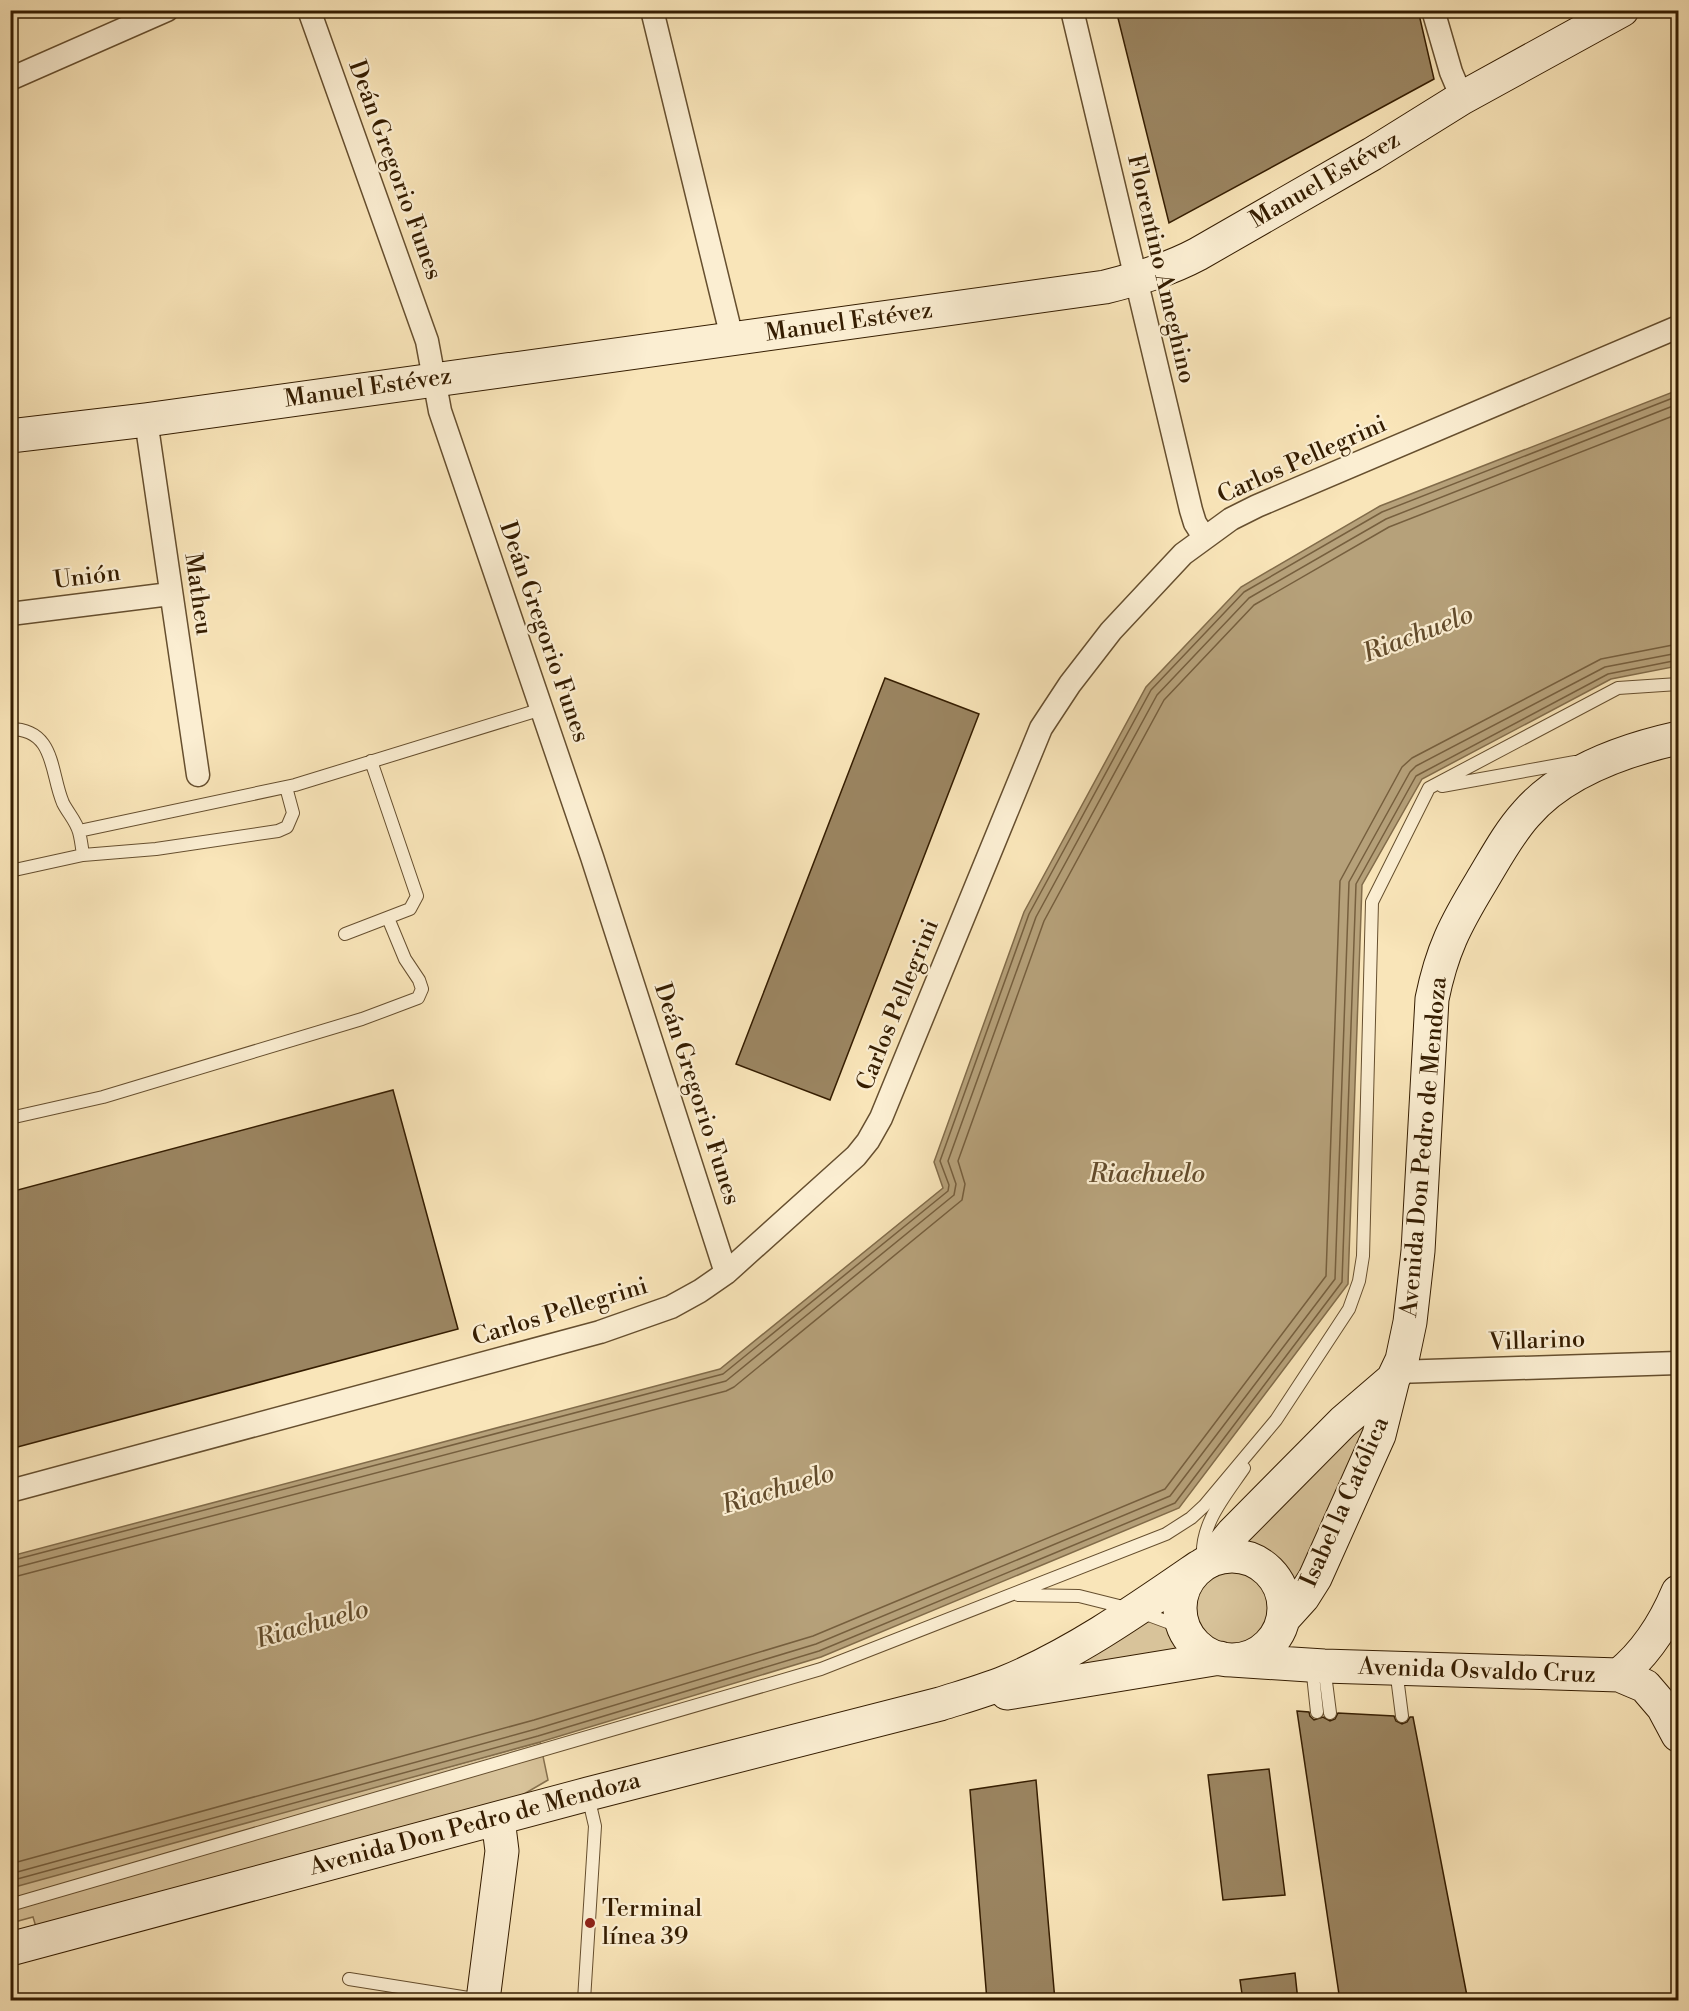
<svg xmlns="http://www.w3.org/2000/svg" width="1689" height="2011" font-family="'Libre Bodoni',serif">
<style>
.green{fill:#d8c39a;stroke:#86704e;stroke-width:1.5}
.water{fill:#b6a17a;stroke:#826c4a;stroke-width:1.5}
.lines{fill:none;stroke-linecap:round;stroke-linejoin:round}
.shore{stroke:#765f3e;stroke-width:1.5}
.building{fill:#9b8561;stroke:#351d01;stroke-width:1.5}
.lane-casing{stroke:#664f2f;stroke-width:14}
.street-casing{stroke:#664f2f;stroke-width:25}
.secondary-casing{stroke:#351d01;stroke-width:35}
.lane{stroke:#fbeed2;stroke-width:12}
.street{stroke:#fbeed2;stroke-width:22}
.secondary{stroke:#fbeed2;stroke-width:33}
.poi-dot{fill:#8f2418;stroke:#fbeed2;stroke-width:2}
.labels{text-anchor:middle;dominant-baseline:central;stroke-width:4.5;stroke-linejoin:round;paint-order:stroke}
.street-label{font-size:24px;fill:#351d01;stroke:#fbeed2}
.poi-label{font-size:24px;fill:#351d01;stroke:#fbeed2;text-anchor:start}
.water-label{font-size:26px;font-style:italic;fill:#624b2b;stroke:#fbeed2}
</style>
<rect width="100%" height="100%" fill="#f9e5b9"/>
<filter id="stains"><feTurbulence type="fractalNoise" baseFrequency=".00333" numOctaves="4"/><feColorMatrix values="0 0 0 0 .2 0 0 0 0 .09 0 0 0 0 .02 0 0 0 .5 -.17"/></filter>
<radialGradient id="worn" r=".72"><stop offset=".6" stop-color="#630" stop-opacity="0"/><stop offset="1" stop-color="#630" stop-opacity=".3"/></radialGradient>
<path class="green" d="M1374,1409L1290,1599L1280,1571L1258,1554L1230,1550Z
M1191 1608a41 41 0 1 1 82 0a41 41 0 1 1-82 0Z
M1176,1594L1175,1631L1200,1656L1026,1684Z
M540,1742L548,1780L512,1801L36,1927L33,1917L11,1923V1886Z"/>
<path class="water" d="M1678,390V666L1611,679L1422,779L1362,885L1348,1284L1179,1508L821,1657L540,1742L11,1888V1556L720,1369L943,1188L934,1162L1024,912L1146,687L1241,587L1380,506Z"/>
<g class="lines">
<path class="shore" d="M10,1561L723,1374L948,1191L949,1185L940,1161L1029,914L1151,690L1244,592L1382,512L1678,396
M10,1569L726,1381L954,1195L956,1184L948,1161L1036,917L1157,695L1249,598L1386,519L1678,404
M10,1578L726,1391L734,1387L962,1200L965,1184L958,1161L1044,921L1164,700L1254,605L1389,527L1678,414
M10,1864L534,1720L813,1636L1165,1489L1326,1276L1340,881L1402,767L1412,758L1601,659L1678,644
M10,1874L536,1729L816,1644L1170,1496L1335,1279L1349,882L1410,772L1416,766L1605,667L1678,653
M10,1881L538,1736L819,1651L1175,1503L1342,1282L1356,884L1416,776L1608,674L1678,660"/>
</g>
<path class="building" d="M1116,10H1418L1434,79L1169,223Z
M885,678L979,714L830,1100L736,1064Z
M393,1090L458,1329L10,1449V1192Z
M1297,1711L1309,1712L1310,1716L1314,1720L1323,1717L1330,1721L1335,1719L1338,1713L1394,1716L1396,1721L1402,1724L1407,1722L1410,1717H1413L1468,2001H1340Z
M1269,1769L1285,1895L1223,1900L1208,1775Z
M1036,1780L1055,2001H987L970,1790Z
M1295,1973L1298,2001H1243L1240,1980Z"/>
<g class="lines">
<g class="lane-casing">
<path id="lane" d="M10,729C56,729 50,773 63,803C68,813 76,821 79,832C81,839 82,848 83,855
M1442,786L1575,762
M79,831L295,785L542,709
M10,871L83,855L156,849L278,831L287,827L293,813L286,787
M345,934L410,909L417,896L371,761
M10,1118L103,1097L362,1019L418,998L422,989L419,980L405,959L388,918
M1203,1559C1200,1524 1225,1496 1244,1468
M1018,1595L1079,1596L1135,1610L1184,1628
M1312,1666L1317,1712
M1324,1666L1330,1713
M1396,1669L1402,1716
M10,1905L821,1669L1166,1534L1191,1518L1204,1506L1276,1420L1349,1309L1359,1281L1363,1256L1372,902L1429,788L1618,688L1678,684
M349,1979L481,2000
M584,2000L595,1826L588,1796"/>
</g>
<g class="street-casing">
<path id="street" d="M309,10L427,341L440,411L592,857L726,1273
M652,10L732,338
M1072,10L1191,510L1195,523L1204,537
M1433,10L1451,72L1462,98
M10,79L167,10
M146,420L198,775
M10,614L170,594
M1396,1372L1678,1363
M10,1491L600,1332L671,1307L700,1291L726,1273L856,1156L868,1141L881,1118L1041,728L1070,684L1111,631L1183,554L1231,519L1257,506L1678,327"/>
</g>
<g class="secondary-casing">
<path id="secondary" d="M10,436L146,420L1105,287C1137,279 1168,270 1198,254L1372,154L1462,98L1622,10
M1180 1608a52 52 0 1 1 104 0a52 52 0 1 1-104 0Z
M1210,1561L1233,1533L1343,1422L1393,1379L1402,1360L1410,1322L1418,1251L1432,999C1442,950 1455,925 1481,882C1495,859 1508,834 1526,814C1563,771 1624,750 1678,738
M1284,1618L1303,1597L1315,1578L1379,1435L1393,1379
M1232,1660L1324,1666L1619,1675L1645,1686L1663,1707L1678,1735
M1619,1675C1645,1654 1665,1623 1678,1592
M1007,1693L1220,1658
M10,1949L588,1794L940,1704C962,1697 984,1691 1006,1682C1074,1654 1138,1609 1199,1567
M483,2000L502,1851L498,1819"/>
</g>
<use href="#lane" class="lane"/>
<use href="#street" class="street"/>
<use href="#secondary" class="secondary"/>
</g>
<circle class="poi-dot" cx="590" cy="1923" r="6"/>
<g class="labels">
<g class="street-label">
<text transform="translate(395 170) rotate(70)">Deán Gregorio Funes</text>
<text transform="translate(1325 180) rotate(-30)">Manuel Estévez</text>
<text transform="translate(1161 269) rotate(77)">Florentino Ameghino</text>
<text transform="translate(849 322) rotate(-8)">Manuel Estévez</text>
<text transform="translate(368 388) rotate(-8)">Manuel Estévez</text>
<text transform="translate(1302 460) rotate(-24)">Carlos Pellegrini</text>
<text transform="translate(87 577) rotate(-7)">Unión</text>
<text transform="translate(198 594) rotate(82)">Matheu</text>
<text transform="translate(544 632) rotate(71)">Deán Gregorio Funes</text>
<text transform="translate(898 1005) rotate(-68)">Carlos Pellegrini</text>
<text transform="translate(697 1094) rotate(72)">Deán Gregorio Funes</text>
<text transform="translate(1424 1147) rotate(-85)">Avenida Don Pedro de Mendoza</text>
<text transform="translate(560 1312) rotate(-17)">Carlos Pellegrini</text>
<text transform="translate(1537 1341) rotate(-2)">Villarino</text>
<text transform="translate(1345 1502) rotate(-66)">Isabel la Católica</text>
<text transform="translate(1477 1671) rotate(2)">Avenida Osvaldo Cruz</text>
<text transform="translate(475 1824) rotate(-15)">Avenida Don Pedro de Mendoza</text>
</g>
<g class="poi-label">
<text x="602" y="1909">Terminal<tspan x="602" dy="28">línea 39</tspan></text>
</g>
<g class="water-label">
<text transform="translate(1418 634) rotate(-21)">Riachuelo</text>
<text x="1147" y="1174">Riachuelo</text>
<text transform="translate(778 1489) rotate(-17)">Riachuelo</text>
<text transform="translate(312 1624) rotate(-16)">Riachuelo</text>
</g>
</g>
<rect width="1689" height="2011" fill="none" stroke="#f9e5b9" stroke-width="36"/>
<rect x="12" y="12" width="1665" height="1987" fill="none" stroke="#351d01" stroke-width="3"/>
<rect x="18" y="18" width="1653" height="1975" fill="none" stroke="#351d01" stroke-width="1.5"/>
<rect width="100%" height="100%" filter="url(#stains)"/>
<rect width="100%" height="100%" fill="url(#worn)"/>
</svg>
